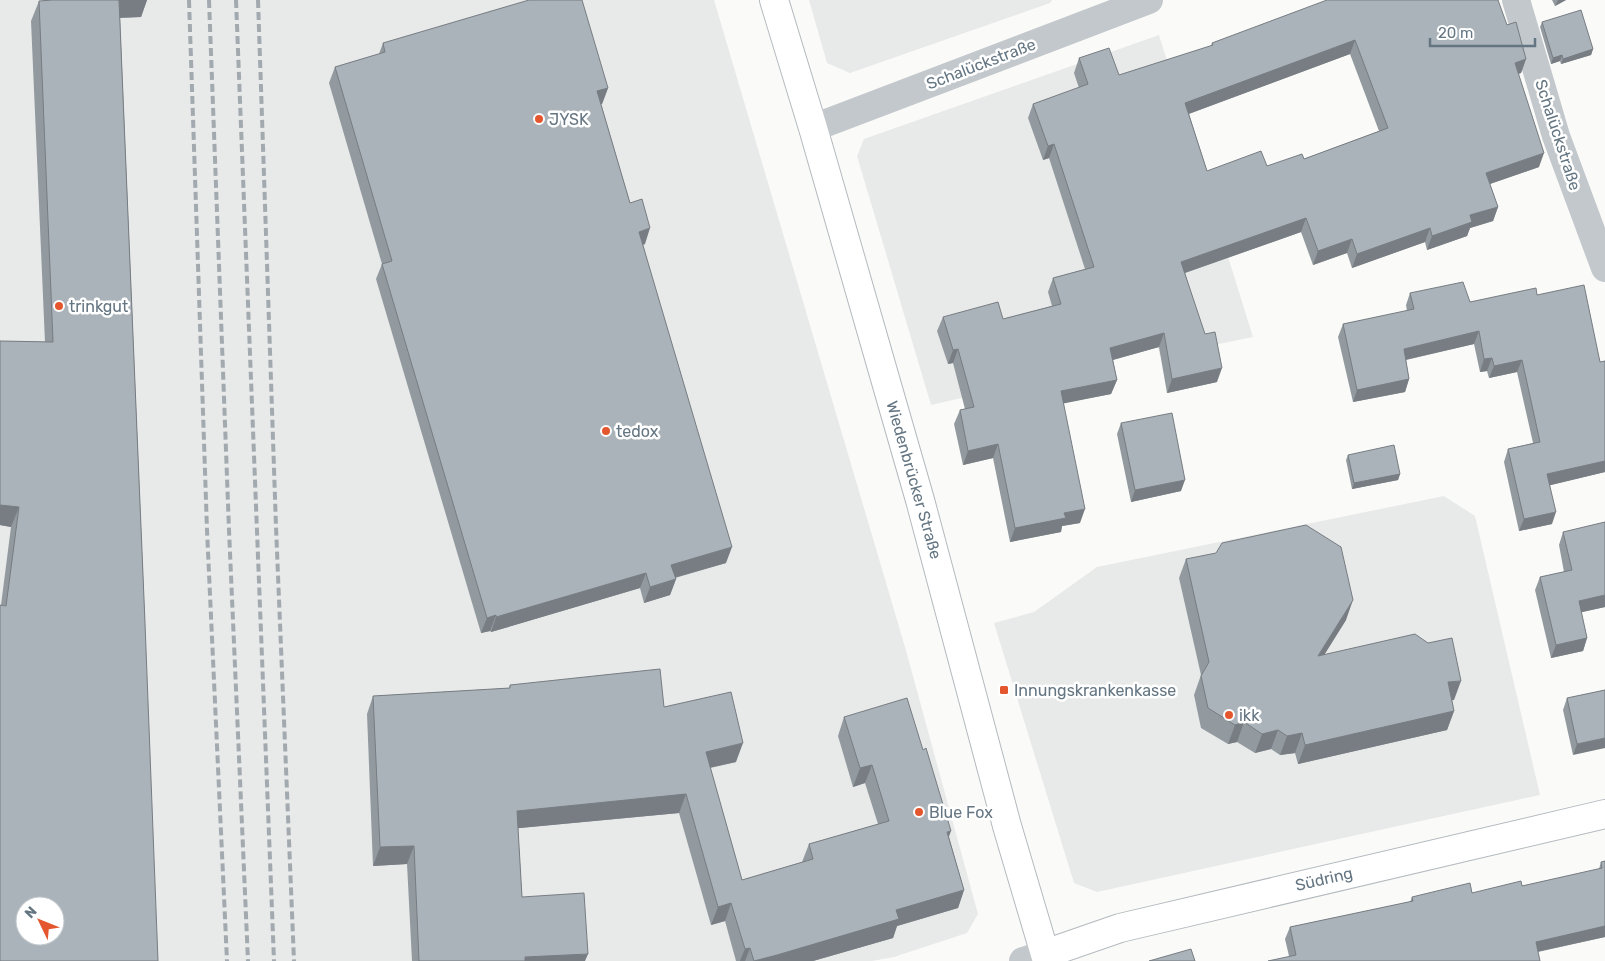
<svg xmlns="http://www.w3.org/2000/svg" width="1605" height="961" font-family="Rubik,sans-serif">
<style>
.built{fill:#e8e9e9;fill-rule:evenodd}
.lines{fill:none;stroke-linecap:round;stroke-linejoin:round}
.secondary-casing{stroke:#b3babf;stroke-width:30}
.street{stroke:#c3c8cc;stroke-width:28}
.secondary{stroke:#fff;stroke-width:28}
.rail{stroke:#a2aab0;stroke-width:4;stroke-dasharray:8 4;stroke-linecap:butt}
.wall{fill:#929a9f;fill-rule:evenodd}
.shaded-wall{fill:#777d82}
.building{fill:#aab3b9;stroke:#777d82;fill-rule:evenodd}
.poi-dot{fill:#e4572e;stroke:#fff;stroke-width:2}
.labels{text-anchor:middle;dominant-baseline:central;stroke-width:5;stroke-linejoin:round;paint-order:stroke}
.street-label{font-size:16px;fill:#657683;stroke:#fff}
.poi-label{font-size:16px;fill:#657683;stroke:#fff;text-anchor:start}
</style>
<rect width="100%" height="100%" fill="#fafaf8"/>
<path class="built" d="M0,0H714L905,647L978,914L967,933L894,957L872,961H0ZM25,906H55V936H25Z
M809,0H1052L1050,3L850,73L827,63Z
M1159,35L1253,337L1160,356L1158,347L1048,378L931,405L857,156L864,139Z
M1444,496L1475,516L1540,795L1097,892L1074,883L994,623L1034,612L1097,567Z"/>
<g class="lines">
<g class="secondary-casing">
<path id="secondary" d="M774,0L813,128L920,500L1007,826L1047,961
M1045,954L1120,928L1605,814"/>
</g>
<path class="street" d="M1516,0L1556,136L1605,268
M813,128L1149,0
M1023,961L1045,954"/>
<use href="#secondary" class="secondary"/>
<path class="rail" d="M189,0L207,530L227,961
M209,0L229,530L248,961
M236,0L274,961
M258,0L276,527L294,961"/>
</g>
<path class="wall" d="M44,0H147L141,17L120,18L145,623L1,605L11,527L0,525V341L45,342L31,21L39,1H44Z
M1552,0H1566L1555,6Z
M1542,22L1593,49L1591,55L1561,64L1560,61L1551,64L1540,27Z
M1507,25L1526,59L1521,73L1518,74L1539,167L1490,184L1498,207L1493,221L1470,228L1467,236L1427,250L1425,242L1352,268L1347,253L1313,265L1301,232L1185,273L1217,382L1167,393L1159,347L1113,360L1117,380L1111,394L1063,403L1080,523L1062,526L1061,532L1010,542L993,458L963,465L954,424L960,410L965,409L953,363L948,364L937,331L943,317L1003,319L1052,306L1048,292L1053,278L1085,269L1049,158L1043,160L1028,118L1033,104L1079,88L1074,73L1079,58L1119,75L1211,46L1212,43ZM1350,54L1379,131L1304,159L1267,166L1207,171L1189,114Z
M383,43L608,88L602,104H601L630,203L645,244L643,245L726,563L675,578L676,579L670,595L644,603L640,588L491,632L490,631L481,633L376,279L382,264L329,83L335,67L379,54Z
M1410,293L1470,302L1537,295L1600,362L1605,361V472L1550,485L1552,524L1519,531L1504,462L1508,449L1533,443L1517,372L1489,378L1487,371L1480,372L1474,344L1406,360L1409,379L1405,392L1353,402L1338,337L1343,324L1407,311L1406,305Z
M1121,423L1181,491L1131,502L1117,434Z
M1348,455L1400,474L1398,480L1352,489L1346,460Z
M1563,532L1605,607L1581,612L1587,638L1583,651L1551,658L1535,590L1540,577L1564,572L1559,545Z
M1186,559L1346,620L1324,655L1454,700H1452L1454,711L1447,730L1298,764L1295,753L1280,755L1271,749L1255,753L1237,742L1228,744L1201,728L1194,695L1201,675L1179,578Z
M510,685L664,707L736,762L710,768L742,880L802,862L809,844L878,824L865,783L853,787L838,736L844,717L949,837L964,890L958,908L897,926L893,938L813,961H736L725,921L711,925L679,813L518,828L522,897L585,961H412L407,864L373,866L367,714L373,696L509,688Z
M1605,690L1573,755L1563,710L1567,698Z
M1605,861V937L1538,952L1289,956L1285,939L1290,927L1410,902L1412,897L1472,893L1522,886L1599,869L1601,862Z"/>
<path class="shaded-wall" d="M118,0H147L141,17L112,18Z
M1558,0H1566L1555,6Z
M1355,40L1350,54L1180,117L1185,103Z
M1593,49L1591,55L1561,64L1563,59Z
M1562,55L1560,61L1551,64L1553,58Z
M1526,59L1521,73L1510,77L1515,63Z
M608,88L602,104L592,106L597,91Z
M1054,144L1049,158L1043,160L1048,146Z
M1544,153L1539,167L1481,187L1486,173Z
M1498,207L1493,221L1470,228L1467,236L1427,250L1432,236L1470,215Z
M1306,218L1301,232L1176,276L1181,262Z
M650,228L645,244L633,247L639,232Z
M1430,228L1425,242L1352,268L1357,254Z
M1352,239L1347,253L1313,265L1318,251Z
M1479,331L1474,344L1400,361L1404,349Z
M1164,333L1159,347L1105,362L1110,348Z
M958,349L953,363L948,364L953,350Z
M1492,358L1487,371L1480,372L1484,359Z
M1522,360L1517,372L1489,378L1494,366Z
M1222,368L1217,382L1167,393L1172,379Z
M1409,379L1405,392L1353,402L1357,390Z
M1117,380L1111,394L1056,405L1061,391Z
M998,444L993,458L963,465L968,451Z
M1605,461V472L1543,487L1547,474Z
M1400,474L1398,480L1352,489L1354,483Z
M1185,480L1181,491L1131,502L1135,490Z
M0,505L19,507L11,527L0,525Z
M1085,509L1080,523L1062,526L1061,532L1010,542L1015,528L1064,513Z
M1556,512L1552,524L1519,531L1524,519Z
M732,547L726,563L666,580L671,565Z
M646,573L640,588L491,632L496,617Z
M676,579L670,595L644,603L650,587Z
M1605,595V607L1574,614L1579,601Z
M1353,600L1346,620L1311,676L1318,656Z
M496,615L490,631L481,633L487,618Z
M1587,638L1583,651L1551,658L1556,645Z
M1461,681L1454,700L1441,701L1448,682Z
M1454,711L1447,730L1298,764L1305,745Z
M1244,722L1237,742L1228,744L1235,725Z
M1278,730L1271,749L1255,753L1262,734Z
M1302,733L1295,753L1280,755L1287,736Z
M1605,738V748L1573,755L1577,744Z
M743,743L736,762L699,770L706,752Z
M872,765L865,783L853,787L860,768Z
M686,794L679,813L510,829L517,811Z
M951,831L944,850L947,832Z
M414,846L407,864L373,866L380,847Z
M964,890L958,908L897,926L893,938L813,961H754L896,910Z
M731,903L725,921L711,925L718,907Z
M1605,926V937L1531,953L1536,942Z
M750,948L745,961H740L745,949Z
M588,954L585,961H524L525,957Z"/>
<path class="building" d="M52,0H119L145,623L158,961H0V605L6,606L19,507L0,505V341L53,342L39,1ZM25,906H55V936H25Z
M529,0H582L608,88L597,91L630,203L642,199L650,228L639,232L732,547L671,565L676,579L650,587L646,573L496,617V615L487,618L382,264L392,261L335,67L385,52L383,43Z
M1327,0H1498L1507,25L1516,22L1526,59L1515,63L1544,153L1486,173L1498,207L1470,215L1472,222L1432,236L1430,228L1357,254L1352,239L1318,251L1306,218L1181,262L1205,334L1215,332L1222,368L1172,379L1164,333L1110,348L1117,380L1061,391L1085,509L1064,513L1066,518L1015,528L998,444L968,451L960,410L974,407L958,349L953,350L943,317L998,302L1003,319L1061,304L1053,278L1094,267L1054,144L1048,146L1033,104L1088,84L1079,58L1109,48L1119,75L1213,45L1212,43ZM1355,40L1388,128L1304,159L1302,154L1267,166L1261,151L1207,171L1185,103Z
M1581,10L1593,49L1563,59L1562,55L1553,58L1542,22Z
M1463,282L1470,302L1536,288L1537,295L1584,285L1600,362L1605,361V461L1547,474L1556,512L1524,519L1508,449L1540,442L1522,360L1494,366L1492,358L1484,359L1479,331L1404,349L1409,379L1357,390L1343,324L1414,309L1410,293Z
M1172,413L1185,480L1135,490L1121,423Z
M1394,445L1400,474L1354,483L1348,455Z
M1605,522V595L1579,601L1587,638L1556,645L1540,577L1572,570L1563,532Z
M1306,525L1341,547L1353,600L1318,656L1415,634L1428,643L1452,638L1461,681L1448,682L1454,711L1305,745L1302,733L1287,736L1278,730L1262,734L1244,722L1235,725L1208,708L1201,676L1209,662L1186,559L1216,553L1222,543Z
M660,669L664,707L731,692L743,743L706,752L742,880L813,859L809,844L889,821L872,765L860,768L844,717L907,698L923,750L926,748L951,831L947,832L964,890L896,910L899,919L777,955L754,961L750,948L745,949L731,903L718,907L686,794L517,811L522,897L584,893L588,954L525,957V961H419L414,846L380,847L373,696L510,688V685Z
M1605,690V738L1577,744L1567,698Z
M1605,861V926L1536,942L1540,961H1268L1296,955L1290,927L1413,901L1412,897L1470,883L1472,893L1521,881L1522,886L1602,868L1601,862Z
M1191,949L1195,961H1149Z"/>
<g class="poi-dot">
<circle cx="539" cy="119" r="5"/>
<circle cx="59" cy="306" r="5"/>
<circle cx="606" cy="431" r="5"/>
<rect x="999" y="685" width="10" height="10" rx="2.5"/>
<circle cx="1229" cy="715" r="5"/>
<circle cx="919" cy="812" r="5"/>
</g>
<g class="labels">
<g class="street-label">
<text transform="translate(981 64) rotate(-21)">Schalückstraße</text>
<text transform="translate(1558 135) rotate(72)">Schalückstraße</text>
<text transform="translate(914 480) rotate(74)">Wiedenbrücker Straße</text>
<text transform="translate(1324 879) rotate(-13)">Südring</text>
</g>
<g class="poi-label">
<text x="549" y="119">JYSK</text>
<text x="69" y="306">trinkgut</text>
<text x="616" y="431">tedox</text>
<text x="1014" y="690">Innungskrankenkasse</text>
<text x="1239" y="715">ikk</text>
<text x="929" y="812">Blue Fox</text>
</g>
</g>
<g transform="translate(40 921) rotate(313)"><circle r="24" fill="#ffffff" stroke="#c1c8cd"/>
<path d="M0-4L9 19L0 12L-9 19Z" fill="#e4572e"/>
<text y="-8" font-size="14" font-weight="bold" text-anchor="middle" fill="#657683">N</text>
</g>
<path d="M1430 38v8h105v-8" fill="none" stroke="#657683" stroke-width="2.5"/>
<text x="1438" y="38" font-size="15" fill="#657683" stroke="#ffffff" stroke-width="4" paint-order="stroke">20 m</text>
</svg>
